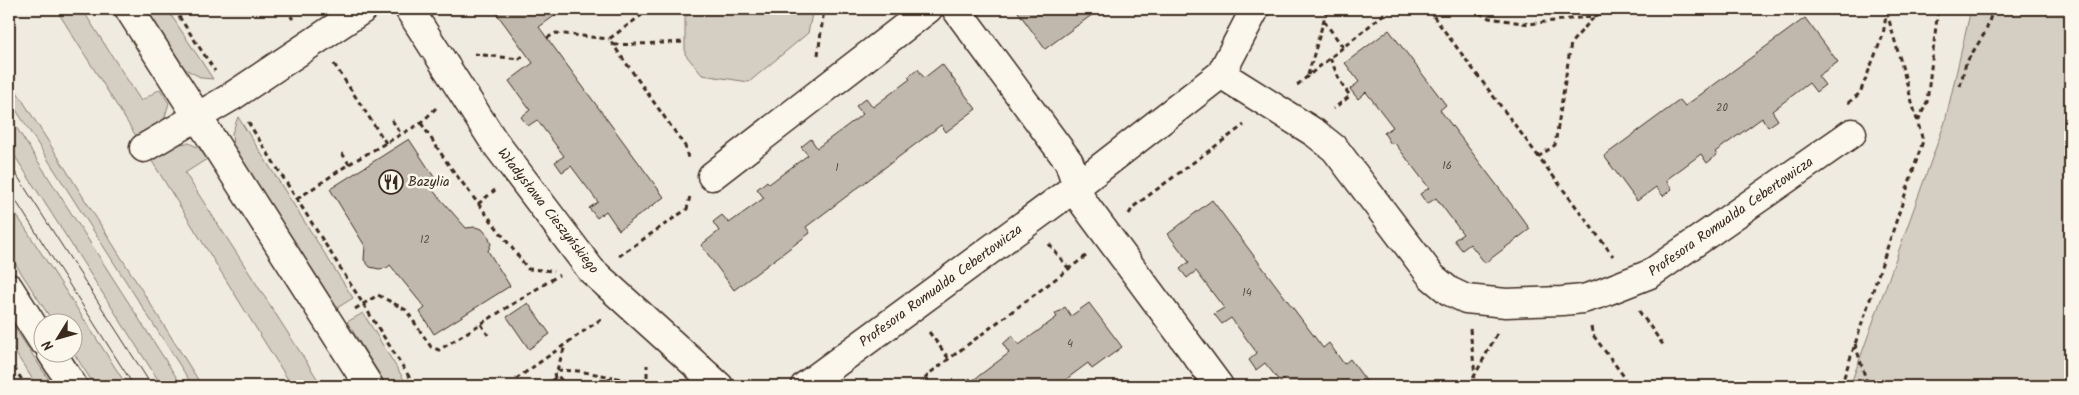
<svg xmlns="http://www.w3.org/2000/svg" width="2079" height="395" font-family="Kalam,sans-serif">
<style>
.green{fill:#d5cec3;stroke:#887c70}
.building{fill:#c0b8ad;stroke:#3b2a1e}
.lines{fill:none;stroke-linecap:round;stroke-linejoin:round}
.minor-casing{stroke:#3b2a1e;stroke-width:31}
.path{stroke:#3b2a1e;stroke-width:3;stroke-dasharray:5 4;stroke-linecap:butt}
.minor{stroke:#fbf7ec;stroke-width:28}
.tram{stroke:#3b2a1e;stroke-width:1}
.labels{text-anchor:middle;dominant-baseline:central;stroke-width:5;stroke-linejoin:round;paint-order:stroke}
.number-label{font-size:11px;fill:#5c4e42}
.poi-label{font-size:14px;fill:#3b2a1e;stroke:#fbf7ec;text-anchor:start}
.street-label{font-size:14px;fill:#3b2a1e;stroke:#fbf7ec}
</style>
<rect width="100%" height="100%" fill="#f0ebe0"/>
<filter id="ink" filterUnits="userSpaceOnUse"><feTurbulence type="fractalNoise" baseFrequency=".02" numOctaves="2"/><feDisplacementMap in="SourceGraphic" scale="10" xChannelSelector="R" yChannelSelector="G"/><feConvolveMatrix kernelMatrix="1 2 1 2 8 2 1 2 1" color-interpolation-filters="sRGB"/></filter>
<g filter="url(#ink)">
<path class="green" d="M56,9H82L141,101L160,89L169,103L164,120L136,136Z
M147,9H167L213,79L202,78L185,69Z
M696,9H813L808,33L749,82L702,75L685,54V17Z
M1971,9H2070V386H1850L1945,122Z
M9,79L202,386H193L9,99Z
M9,116L182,386H162L9,147Z
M238,117L353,298L337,308L233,146L232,133Z
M189,143L199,148L207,159L185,173L322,386H292L150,158L177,144Z
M9,203L127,386H95L73,352L72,322H53L9,254Z
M363,313L408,386H387L347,322Z
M9,319L53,386H37L9,343Z"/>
<path class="building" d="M502,9H564L539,27L664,197L619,230L606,211L597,218L589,208L598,202L571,166L562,172L555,162L564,156L537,120L528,126L521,117L530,110L509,81L533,63L497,14L503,10Z
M1016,9H1100L1045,49Z
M1805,18L1838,62L1818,76L1825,85L1816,92L1809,83L1772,111L1778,120L1768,127L1762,118L1715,152L1717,155L1707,163L1701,154L1666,180L1672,189L1663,196L1656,187L1637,201L1604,156L1680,100L1685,106Z
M1389,30L1446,105L1440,110L1530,229L1485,263L1470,244L1462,250L1454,240L1463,234L1436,198L1427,204L1420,194L1429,188L1394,142L1391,144L1384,133L1393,127L1366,92L1358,99L1350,89L1359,82L1345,63Z
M942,64L976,109L946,132L941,125L806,227L810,233L734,290L701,245L719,231L713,222L722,215L729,223L764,198L757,189L767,181L769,184L808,155L801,147L811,139L817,148L863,114L856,106L866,98L873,107L910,79L908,77L918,69L924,78Z
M409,139L436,180L429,186L466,228L475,227L482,229L488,236L491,244L488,251L510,286L434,334L420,312L425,308L390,265L387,268L379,269L370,267L364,260L365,246L330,189Z
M1212,200L1323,348L1329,343L1344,364L1350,359L1370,386H1292L1286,378L1280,382L1265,363L1256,370L1249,360L1257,353L1231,318L1222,324L1214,314L1224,308L1196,271L1187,278L1180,269L1189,262L1168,234Z
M528,303L550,334L529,349L507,317Z
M1089,303L1122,347L1092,369L1088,363L1057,386L960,385L970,378L972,381L1009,353L1003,344L1012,336L1019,345L1057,317L1055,314L1065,307L1071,316Z"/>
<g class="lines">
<g class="minor-casing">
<path id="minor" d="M129,9L369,386
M409,9L493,140L591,270L719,386
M956,9L1069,162L1082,201L1219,386
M1221,74L1315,133L1335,149L1432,277L1449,291L1466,299L1506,303L1562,301L1583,299L1599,294L1650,274L1852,133
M144,148L231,97L363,9
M712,176L928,9
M9,288L42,340
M51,352L73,386
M805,386L1077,186L1221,74L1255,9"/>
</g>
<path class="path" d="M174,9L215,71
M285,9L293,19
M650,9L609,39L685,146L688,158
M1428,9L1613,256
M1471,9L1489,18L1529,24L1595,16L1603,9
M1324,21L1343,47
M547,38L556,33L609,39
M614,45L685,42
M474,54L519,59L526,54
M818,55L824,9
M1330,58L1340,81L1350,96L1333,109
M334,64L386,143
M1308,75L1327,9
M1297,85L1390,9
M1960,86L1966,63L1986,31L1993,9
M1848,103L1860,93L1883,35L1887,9
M392,120L401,134
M1918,121L1927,102L1938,9
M248,122L415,386
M421,123L448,164L528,269L554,271
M342,153L349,164
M1538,157L1555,145L1571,43L1595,16L1618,9
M297,199L349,164L421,123L436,108
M478,204L495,190
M1129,214L1133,207L1244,125
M1049,244L1069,269
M619,256L687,209L690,196
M355,309L378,295L406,310L431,347L439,350L559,275
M1639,311L1664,346
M481,324L488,335
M1591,327L1593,335L1631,386
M1470,329L1475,375
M929,332L949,359
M1855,344L1868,386
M9,360L26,386
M557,370L578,371L613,377
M555,378L554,373L557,370L565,346
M516,379L601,319
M544,386L558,376L566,386
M600,386L613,377L626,380V386
M647,386V365
M919,386L930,373L1086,256
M1469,386L1498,332
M1841,386L1923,141L1887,13"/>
<use href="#minor" class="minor"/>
<path class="tram" d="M9,163L152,386
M9,190L134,386"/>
</g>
</g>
<defs>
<g id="restaurant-ring" transform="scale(1.25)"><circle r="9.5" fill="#fbf7ec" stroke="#3b2a1e" stroke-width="1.5"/><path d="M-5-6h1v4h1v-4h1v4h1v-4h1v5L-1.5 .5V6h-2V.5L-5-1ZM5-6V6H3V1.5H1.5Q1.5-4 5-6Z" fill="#3b2a1e"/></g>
</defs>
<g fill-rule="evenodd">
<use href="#restaurant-ring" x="391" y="182"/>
</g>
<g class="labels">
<g class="number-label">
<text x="1722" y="108">20</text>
<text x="1447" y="166">16</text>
<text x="837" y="168">1</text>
<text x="425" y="240">12</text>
<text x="1247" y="293">14</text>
<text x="1070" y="344">4</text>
</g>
<g class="poi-label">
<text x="408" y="182">Bazylia</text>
</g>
<g class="street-label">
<text transform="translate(548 211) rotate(52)">Władysława Cieszyńskiego</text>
<text transform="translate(1731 217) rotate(-35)">Profesora Romualda Cebertowicza</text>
<text transform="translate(941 286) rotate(-36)">Profesora Romualda Cebertowicza</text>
</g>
</g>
<rect width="2079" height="395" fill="none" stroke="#fbf7ec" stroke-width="30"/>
<rect x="15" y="15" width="2049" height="365" fill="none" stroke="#3b2a1e" stroke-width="2" filter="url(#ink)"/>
<g transform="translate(58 338) rotate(233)"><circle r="24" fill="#fbf7ec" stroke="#aea59a"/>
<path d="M0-4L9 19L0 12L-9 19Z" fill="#3b2a1e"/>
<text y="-8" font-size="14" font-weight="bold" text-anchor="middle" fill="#3b2a1e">N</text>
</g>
</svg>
